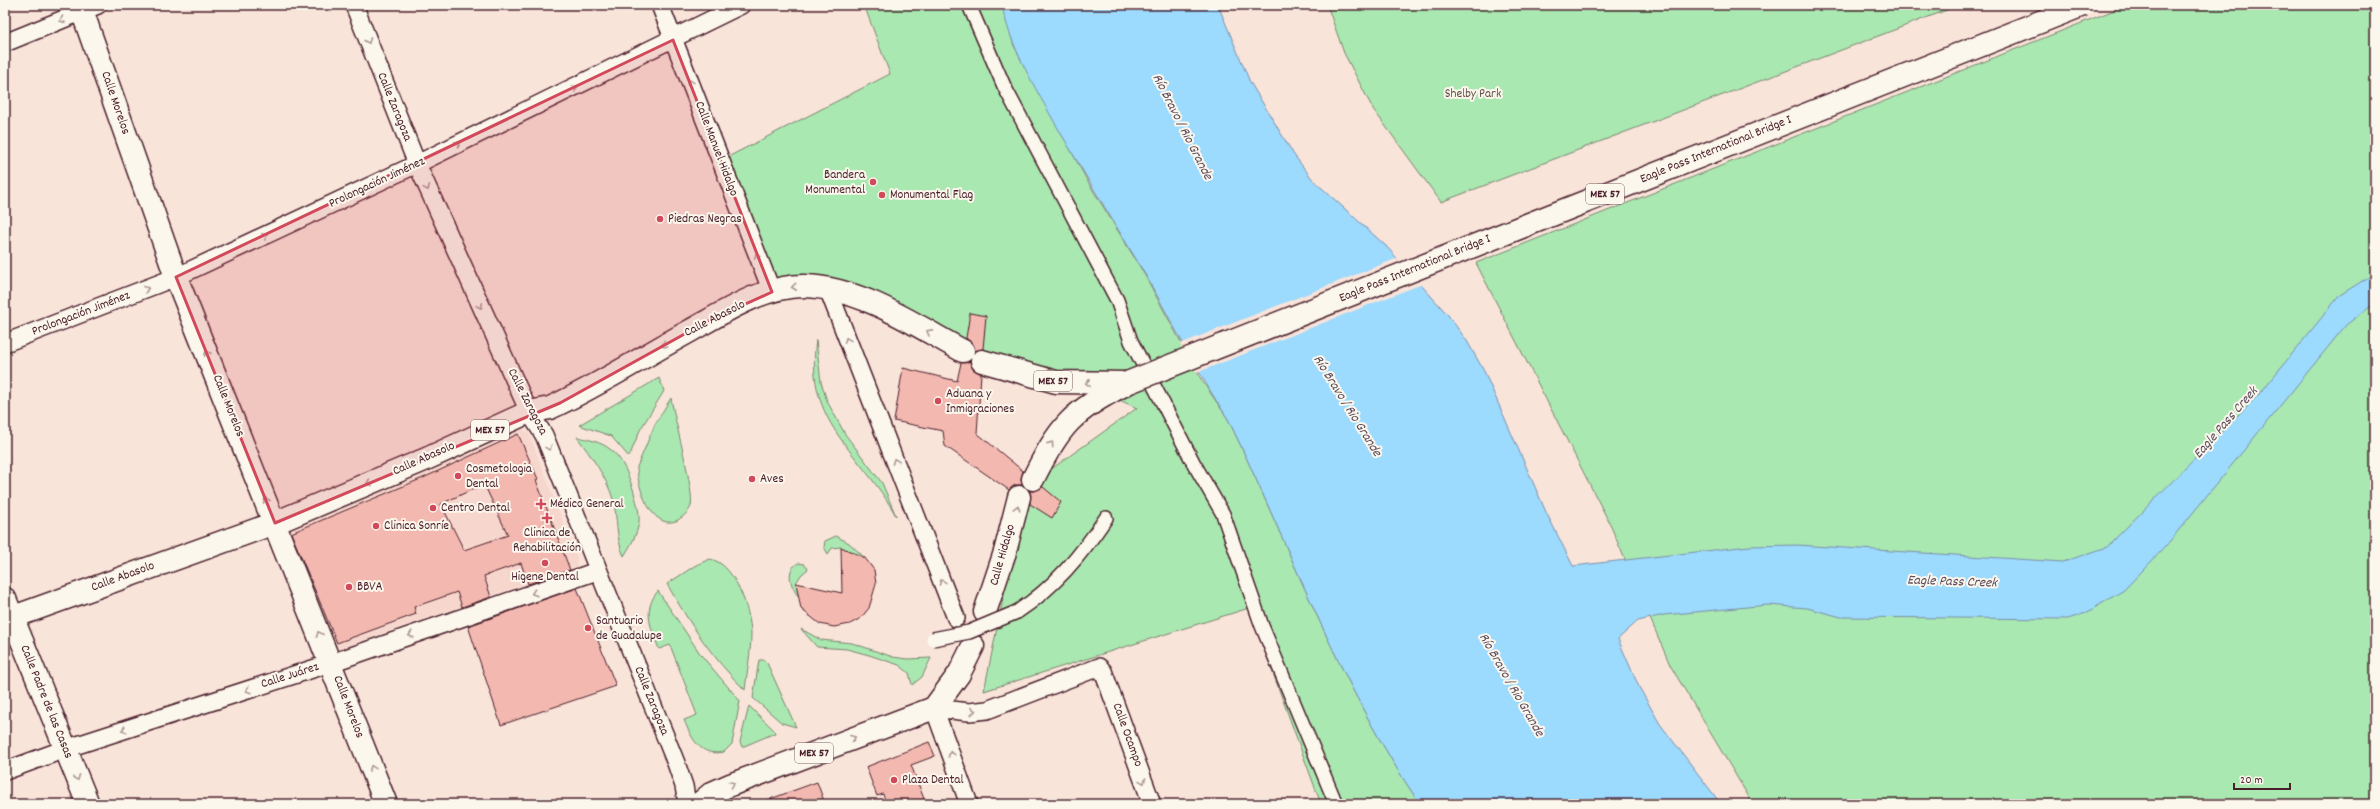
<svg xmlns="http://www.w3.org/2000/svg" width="2380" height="809" font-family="Dekko,sans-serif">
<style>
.built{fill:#f7d7cd}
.green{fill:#a9e8b0;stroke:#7a846e}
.water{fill:#9cdafe;stroke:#7b8faa}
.pier{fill:#f9e4da}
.building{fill:#f3b8b0;stroke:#4a1f2b;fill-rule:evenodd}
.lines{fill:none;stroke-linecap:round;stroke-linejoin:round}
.pedestrian-casing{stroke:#4a1f2b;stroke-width:16}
.minor-casing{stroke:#4a1f2b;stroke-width:20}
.secondary-casing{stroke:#4a1f2b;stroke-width:25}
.primary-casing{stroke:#4a1f2b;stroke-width:25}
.pedestrian{stroke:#fbf7ec;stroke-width:13}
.minor{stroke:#fbf7ec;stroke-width:17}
.secondary{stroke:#fbf7ec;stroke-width:22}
.primary{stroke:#fbf7ec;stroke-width:22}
.pedestrian-bridge-casing{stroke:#4a1f2b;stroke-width:16;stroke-linecap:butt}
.primary-bridge-casing{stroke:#4a1f2b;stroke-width:25;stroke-linecap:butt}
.pedestrian-bridge{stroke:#fbf7ec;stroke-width:13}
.primary-bridge{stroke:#fbf7ec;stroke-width:22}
.oneway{stroke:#ab9695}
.marked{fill:#d1495b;fill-opacity:0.2;stroke:#d1495b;stroke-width:3;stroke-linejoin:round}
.poi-dot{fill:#d1495b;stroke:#fbf7ec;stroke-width:1.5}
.labels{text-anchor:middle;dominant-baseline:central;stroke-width:4;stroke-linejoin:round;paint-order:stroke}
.shield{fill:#fbf7ec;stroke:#7f6065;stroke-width:1}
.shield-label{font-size:12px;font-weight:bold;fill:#4a1f2b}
.park-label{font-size:13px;fill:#62514c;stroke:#fbf7ec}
.street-label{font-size:13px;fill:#4a1f2b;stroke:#fbf7ec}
.poi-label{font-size:13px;fill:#4a1f2b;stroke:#fbf7ec;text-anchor:start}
.water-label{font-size:14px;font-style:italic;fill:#5e4e60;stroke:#fbf7ec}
</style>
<rect width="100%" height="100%" fill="#f9e4da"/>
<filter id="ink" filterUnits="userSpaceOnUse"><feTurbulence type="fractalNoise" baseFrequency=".025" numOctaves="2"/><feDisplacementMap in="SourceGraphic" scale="8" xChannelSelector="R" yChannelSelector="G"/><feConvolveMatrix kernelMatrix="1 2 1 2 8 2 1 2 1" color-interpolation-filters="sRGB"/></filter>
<g filter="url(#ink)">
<path class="built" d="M523,429L529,433L577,557V566L336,650L286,530Z"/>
<path class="green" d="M864,5H1002L1014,46L1088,182L1142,270L1201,379L1228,419C1290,547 1339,686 1420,804H1321L1249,608L984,691L1026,487L1137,408L1095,389L975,358L835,288L772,294L720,161L890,74Z
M1327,5H1960L1441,202L1373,109L1344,53Z
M2127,5H2375V804H1753L1670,665L1609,522L1476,263Z
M816,340L821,382L827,401L845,434L882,483L896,516C861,451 804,425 816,340Z
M659,378L664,391L640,430L629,457L611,436L579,425Z
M671,398C674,418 695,493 691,506C689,512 682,518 676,521C651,530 637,486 637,467L655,424Z
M577,437C613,443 622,456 633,489C636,500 640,511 639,522C637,535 631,545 624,556C615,537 618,518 613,499C606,476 591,456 577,437Z
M836,536L849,543L865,558L841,547L832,548L828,554L824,547L825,541Z
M710,559C735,563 751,612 751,634C751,652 747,671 745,690C713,659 689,623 667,584L696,565Z
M799,563L804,564L808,569L801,575L796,583L799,597C791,588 784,569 799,563Z
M658,591L701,655L740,701L732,744L724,752C700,757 692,739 684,720L697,715L670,645L659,649C651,628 642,610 658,591Z
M801,629L821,640L852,643L893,657L907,659L931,658L922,677L912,685L909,673L899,665L869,655L847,649L817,647Z
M759,660H764L767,663L796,727L782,723L753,698Z
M749,706L774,730L775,733L742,747L740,742Z"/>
<path class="water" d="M1002,5H1218L1250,82L1294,155L1313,180L1386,246L1448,315L1467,341L1484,371L1546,512L1573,566L1749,546L1798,545L2063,562L2107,547L2261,392L2340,295L2375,273V303L2346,325L2165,547L2124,590L2086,613L2068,619L1841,617L1807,608L1768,605L1664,615L1638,621L1618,639L1639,687L1660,724L1721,804H1420C1339,686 1290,547 1228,419C1196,371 1171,319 1142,269C1112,219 1081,169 1052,118C1032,82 1010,46 1002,5Z"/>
<path class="pier" d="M1398,258L1422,284L1196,373L1180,344Z"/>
<path class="building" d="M970,313L986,316L983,349L975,351L973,344L966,338Z
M970,361L973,369L981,374L977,433L1023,471L1021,479L1022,485H1015L1009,490L945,446L943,431L894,421L903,368L957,381L961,363Z
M518,434L538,479L536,480L570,570L528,584L521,563L484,576L491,597L462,607L457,592L414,607L416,614L337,643L291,533L423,478ZM484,484L508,535L464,550L441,504Z
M1043,487L1061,502L1052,518L1030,504L1029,491H1034Z
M841,547L865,558L874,570L876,584L869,608L861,618L850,624L834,627L820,624L801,609L796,583L842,593Z
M577,588L616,686L501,725L468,626Z
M929,742L935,756L911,765L926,804H886L883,794L877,796L866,767Z
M817,782L825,804H763L762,802Z"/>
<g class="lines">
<g class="pedestrian-casing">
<path id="pedestrian" d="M969,5L1004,86L1117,300L1131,341L1193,462L1223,514L1262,626L1336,804
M1017,612C1055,587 1081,555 1106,518"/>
</g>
<g class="minor-casing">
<path id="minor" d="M354,5L417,164L529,412L544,435L676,763L684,786L687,804
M660,5L772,292
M5,43L98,5
M828,289L956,618
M5,343L176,277L417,164L741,5
M5,771L65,749L331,663L597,571
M969,804L934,708L969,712L987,710L1099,667L1103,671L1152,804"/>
</g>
<g class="secondary-casing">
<path id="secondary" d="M80,5L176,277L386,804
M5,599L88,804"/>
</g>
<g class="primary-casing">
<path id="primary" d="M982,361L1056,382L1127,383
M1033,479C1059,427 1072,411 1124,385
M985,612L1005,552L1019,497
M5,620L275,523L424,460L529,412L550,408C598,386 644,356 690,331C724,312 765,285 805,286C862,288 915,325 963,351
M699,804L712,793L730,785L934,708L959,674L973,646"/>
</g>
<use href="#pedestrian" class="pedestrian"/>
<use href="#minor" class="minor"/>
<use href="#secondary" class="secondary"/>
<use href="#primary" class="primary"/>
<g class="pedestrian-bridge-casing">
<path id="pedestrian-bridge" d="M933,639L969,632L1017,612"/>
</g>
<g class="primary-bridge-casing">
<path id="primary-bridge" d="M1127,383L2083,5"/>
</g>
<use href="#pedestrian-bridge" class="pedestrian-bridge"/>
<use href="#primary-bridge" class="primary-bridge"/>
</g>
<defs><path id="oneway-chevron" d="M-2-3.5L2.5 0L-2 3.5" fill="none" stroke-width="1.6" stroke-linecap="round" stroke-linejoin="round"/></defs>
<g class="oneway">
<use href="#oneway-chevron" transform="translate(62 20) rotate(158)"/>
<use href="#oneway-chevron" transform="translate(368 41) rotate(68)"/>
<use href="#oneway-chevron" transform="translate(690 82) rotate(-111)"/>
<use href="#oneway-chevron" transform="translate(575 88) rotate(-26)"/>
<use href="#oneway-chevron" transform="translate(458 144) rotate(-26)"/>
<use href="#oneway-chevron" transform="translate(427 188) rotate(66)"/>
<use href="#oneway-chevron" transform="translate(265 236) rotate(-25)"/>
<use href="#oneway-chevron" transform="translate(757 256) rotate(-111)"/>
<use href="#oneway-chevron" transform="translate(794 287) rotate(174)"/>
<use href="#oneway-chevron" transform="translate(146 289) rotate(-21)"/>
<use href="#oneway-chevron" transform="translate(480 306) rotate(66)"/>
<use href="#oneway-chevron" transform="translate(929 332) rotate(-151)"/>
<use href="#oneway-chevron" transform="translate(847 340) rotate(-111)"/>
<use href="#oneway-chevron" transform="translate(664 345) rotate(151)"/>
<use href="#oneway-chevron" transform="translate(207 353) rotate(-112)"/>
<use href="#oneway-chevron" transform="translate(1088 383) rotate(179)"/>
<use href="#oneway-chevron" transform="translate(1051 444) rotate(-55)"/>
<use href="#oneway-chevron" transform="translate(549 448) rotate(69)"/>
<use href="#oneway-chevron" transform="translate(895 461) rotate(-111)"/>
<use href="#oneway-chevron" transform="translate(369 483) rotate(157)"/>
<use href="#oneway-chevron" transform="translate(266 500) rotate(-112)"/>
<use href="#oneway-chevron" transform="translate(1017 508) rotate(-75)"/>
<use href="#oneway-chevron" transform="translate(942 582) rotate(-111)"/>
<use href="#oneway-chevron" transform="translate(534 593) rotate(161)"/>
<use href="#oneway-chevron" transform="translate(319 634) rotate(-112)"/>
<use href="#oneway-chevron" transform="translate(411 635) rotate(161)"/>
<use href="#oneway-chevron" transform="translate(248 690) rotate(162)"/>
<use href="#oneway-chevron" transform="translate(973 711) rotate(-5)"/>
<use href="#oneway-chevron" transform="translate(124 730) rotate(162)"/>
<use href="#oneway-chevron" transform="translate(853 738) rotate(-21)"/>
<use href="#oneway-chevron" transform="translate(951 754) rotate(-110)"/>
<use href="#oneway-chevron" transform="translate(372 768) rotate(-111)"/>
<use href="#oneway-chevron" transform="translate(77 778) rotate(68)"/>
<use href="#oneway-chevron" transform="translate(1143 781) rotate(70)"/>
<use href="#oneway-chevron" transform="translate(732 784) rotate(-22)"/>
</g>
</g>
<path class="marked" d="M673,40L772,292L708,321L560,403L275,523L176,277Z"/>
<g class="poi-dot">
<circle cx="873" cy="182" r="4"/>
<circle cx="882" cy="195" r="4"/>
<circle cx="660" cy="219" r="4"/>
<circle cx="938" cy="401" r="4"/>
<circle cx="458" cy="476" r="4"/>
<circle cx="752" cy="479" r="4"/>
<path d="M539 498h4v4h4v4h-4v4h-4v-4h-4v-4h4z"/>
<circle cx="433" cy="508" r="4"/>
<path d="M545 512h4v4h4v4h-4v4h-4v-4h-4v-4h4z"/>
<circle cx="376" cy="526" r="4"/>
<circle cx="545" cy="563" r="4"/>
<circle cx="349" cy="587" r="4"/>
<circle cx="588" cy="628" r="4"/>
<circle cx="894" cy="780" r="4"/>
</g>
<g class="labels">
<g class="shield">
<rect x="1586" y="184" width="38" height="20" rx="3"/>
<rect x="1034" y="371" width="38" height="20" rx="3"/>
<rect x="471" y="420" width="38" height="20" rx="3"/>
<rect x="795" y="743" width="38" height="20" rx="3"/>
</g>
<g class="shield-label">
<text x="1605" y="194">MEX 57</text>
<text x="1053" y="381">MEX 57</text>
<text x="490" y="430">MEX 57</text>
<text x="814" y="753">MEX 57</text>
</g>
<g class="park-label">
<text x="1473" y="94">Shelby Park</text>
</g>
<g class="street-label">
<text transform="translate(115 103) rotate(71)">Calle Morelos</text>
<text transform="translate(394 107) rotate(68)">Calle Zaragoza</text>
<text transform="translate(716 149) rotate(69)">Calle Manuel Hidalgo</text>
<text transform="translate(1716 150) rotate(-22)">Eagle Pass International Bridge I</text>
<text transform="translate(377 183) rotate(-25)">Prolongación Jiménez</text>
<text transform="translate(1415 269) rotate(-22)">Eagle Pass International Bridge I</text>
<text transform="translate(81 314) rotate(-21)">Prolongación Jiménez</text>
<text transform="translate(715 319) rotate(-27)">Calle Abasolo</text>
<text transform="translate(527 402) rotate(63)">Calle Zaragoza</text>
<text transform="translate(228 406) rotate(68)">Calle Morelos</text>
<text transform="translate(424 459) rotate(-24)">Calle Abasolo</text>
<text transform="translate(1003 555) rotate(-74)">Calle Hidalgo</text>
<text transform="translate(123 577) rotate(-20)">Calle Abasolo</text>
<text transform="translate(290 676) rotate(-18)">Calle Juárez</text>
<text transform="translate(651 701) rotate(68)">Calle Zaragoza</text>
<text transform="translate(46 702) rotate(68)">Calle Padre de las Casas</text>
<text transform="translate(348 707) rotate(69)">Calle Morelos</text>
<text transform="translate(1127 735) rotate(70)">Calle Ocampo</text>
</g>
<g class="poi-label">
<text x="865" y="175" text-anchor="end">Bandera<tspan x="865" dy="15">Monumental</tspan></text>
<text x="890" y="195">Monumental Flag</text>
<text x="668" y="219">Piedras Negras</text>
<text x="946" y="394">Aduana y<tspan x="946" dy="15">Inmigraciones</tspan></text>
<text x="466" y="469">Cosmetologia<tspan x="466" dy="15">Dental</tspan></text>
<text x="760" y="479">Aves</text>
<text x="550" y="504">Médico General</text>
<text x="441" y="508">Centro Dental</text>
<text x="384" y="526">Clinica Sonríe</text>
<text x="547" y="533" text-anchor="middle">Clinica de<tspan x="547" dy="15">Rehabilitación</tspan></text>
<text x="545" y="577" text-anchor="middle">Higene Dental</text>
<text x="357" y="587">BBVA</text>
<text x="596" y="621">Santuario<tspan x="596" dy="15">de Guadalupe</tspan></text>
<text x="902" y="780">Plaza Dental</text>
</g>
<g class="water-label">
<text transform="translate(1182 127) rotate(63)">Río Bravo / Rio Grande</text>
<text transform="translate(1347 406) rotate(58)">Río Bravo / Rio Grande</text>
<text transform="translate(2226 423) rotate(-49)">Eagle Pass Creek</text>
<text transform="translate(1952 582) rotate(2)">Eagle Pass Creek</text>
<text transform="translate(1511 685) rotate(60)">Río Bravo / Rio Grande</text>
</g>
</g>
<rect width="2380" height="809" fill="none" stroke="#fbf7ec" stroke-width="20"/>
<rect x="10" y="10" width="2360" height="789" fill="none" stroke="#4a1f2b" stroke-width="1.5" filter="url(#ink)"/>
<path d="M2234 783v6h56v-6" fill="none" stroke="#4a1f2b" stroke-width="2"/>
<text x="2240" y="783" font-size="12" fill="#4a1f2b" stroke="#fbf7ec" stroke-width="3" paint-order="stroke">20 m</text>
</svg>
